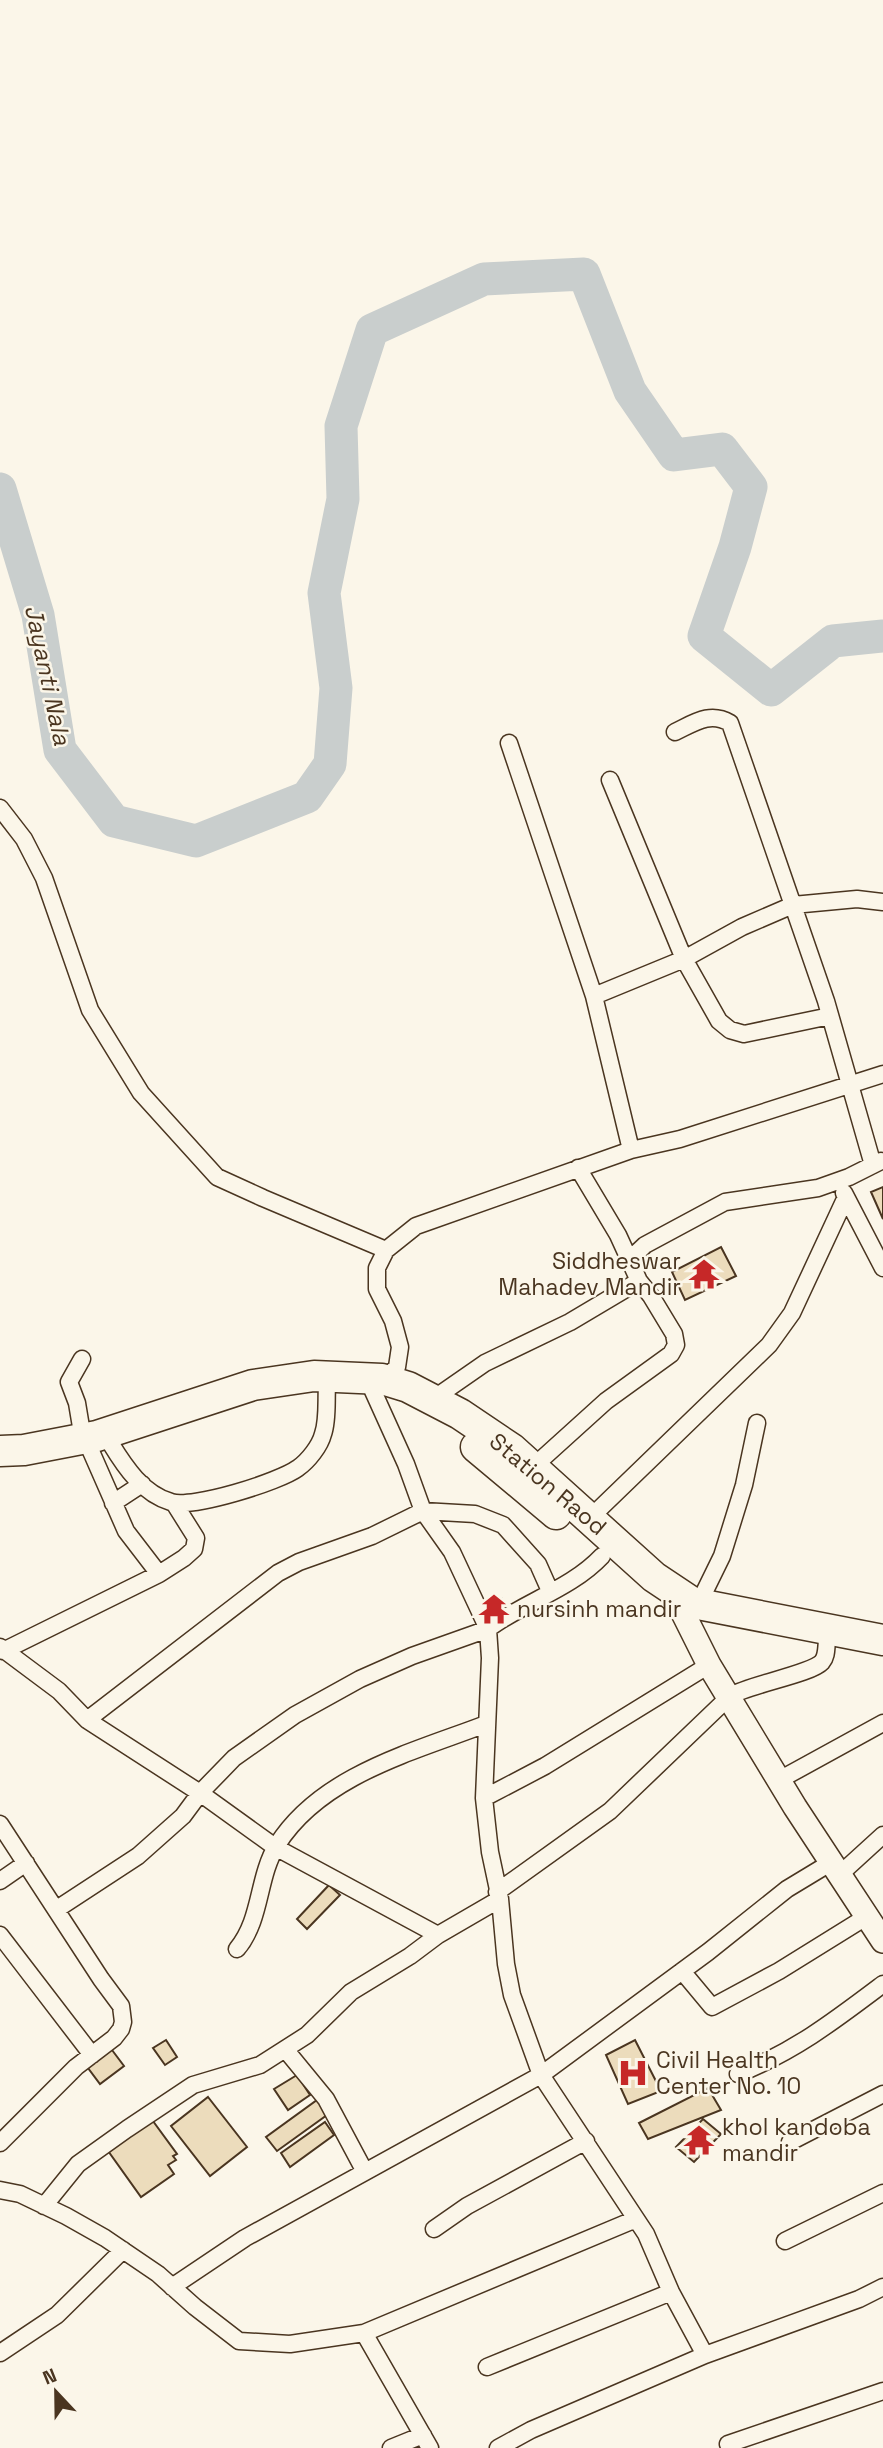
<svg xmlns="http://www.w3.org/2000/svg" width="883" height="2448" font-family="'Space Grotesk',sans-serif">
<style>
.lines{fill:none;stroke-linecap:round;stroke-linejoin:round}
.river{stroke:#c9cecd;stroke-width:33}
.building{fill:#ecdcbc;stroke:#4a3520;stroke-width:2}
.street-casing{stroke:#4a3520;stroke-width:19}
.secondary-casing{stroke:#4a3520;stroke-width:26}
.highway-casing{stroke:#4a3520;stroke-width:33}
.street{stroke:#fbf6e9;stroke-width:16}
.secondary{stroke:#fbf6e9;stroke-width:23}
.highway{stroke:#fbf6e9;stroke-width:30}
.labels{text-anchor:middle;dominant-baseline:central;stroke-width:5;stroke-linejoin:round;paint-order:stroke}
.poi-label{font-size:23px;fill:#4a3520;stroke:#fbf6e9;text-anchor:start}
.street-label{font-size:23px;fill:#4a3520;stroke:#fbf6e9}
.water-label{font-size:24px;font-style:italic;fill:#4a3520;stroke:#fbf6e9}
</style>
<rect width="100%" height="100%" fill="#fbf6e9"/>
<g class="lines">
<path class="river" d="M0,489L38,615L60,750L114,821L196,841L307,797L330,764L336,688L324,593L343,499L341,426L372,330L484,279L584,274L630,391L674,455L722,449L751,487L735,547L704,636L771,690L833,641L883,636"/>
</g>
<path class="building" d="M883,1187V1219L871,1192Z
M721,1247L736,1276L685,1300L672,1272Z
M502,1599L507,1610L486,1619L481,1607Z
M329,1885L340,1895L307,1929L297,1919Z
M166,2040L177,2057L165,2065L153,2048Z
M635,2040L661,2091L628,2104L606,2055Z
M109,2046L124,2066L100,2084L85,2064Z
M297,2075L310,2095L288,2110L274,2089Z
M708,2088L721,2110L648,2139L639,2123Z
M208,2097L247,2147L210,2176L171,2126Z
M317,2100L327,2115L277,2151L266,2137Z
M150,2117L177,2154L173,2156L176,2160L168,2165L174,2174L141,2197L106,2148Z
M703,2119L721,2134L694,2162L676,2147Z
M325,2122L334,2135L290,2167L281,2153Z"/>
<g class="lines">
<g class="street-casing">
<path id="street" d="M675,732C694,723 710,711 730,723L826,1001L873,1165
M509,743L594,996L631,1150
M610,780L684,959L719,1021L730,1030L744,1034L830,1016
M0,808L24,839L44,878L90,1010L141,1093L217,1177L263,1198L386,1250
M594,996L684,959L742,927L793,905L857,899L883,902
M844,1193L883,1268
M628,1261L645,1245L725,1202L818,1188L849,1177L881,1161
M82,1359L69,1382L77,1403L83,1439
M430,1399L436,1397L485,1363L570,1322L639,1281
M111,1444C125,1467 143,1494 171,1502C192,1509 279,1482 298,1468C308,1461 320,1446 323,1434C328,1420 326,1401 327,1386
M533,1467L606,1401L671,1354L676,1345L674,1334L651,1296L639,1281L618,1235L578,1168
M113,1503L142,1484
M590,1518L769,1345L792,1313L846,1197
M602,1556C571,1589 524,1602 488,1629L490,1658L484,1798L490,1852L500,1899L506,1964L512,1995L541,2075L646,2234L671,2292L705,2355
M159,1574L184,1558L194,1549L196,1538L174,1503
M698,1605L722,1556L744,1485L757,1423
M0,1647L59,1691L87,1720L200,1793L275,1847L438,1935L500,1899
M3,1651L159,1574L126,1531L90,1449
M87,1720L278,1573L299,1562L372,1536L423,1511L475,1514L503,1525L538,1564L550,1591
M779,1780L883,1723
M484,1798L545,1766L709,1665
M0,1824L101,1979L121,2006L123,2022L121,2029L114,2038L76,2067L0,2143
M838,1876L883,1835
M0,1881L26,1863
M497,1892L610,1811L730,1696C751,1684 811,1674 822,1662C827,1656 826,1648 827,1641
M57,1909L138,1856L183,1816L200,1793L234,1758L295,1715L360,1679L412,1656L488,1629L452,1552L423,1511L406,1464L373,1391L397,1367L400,1347L393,1321L377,1289V1268L386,1250L416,1226L631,1150L680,1139L883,1074
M0,1935L92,2055
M237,1949C262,1919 257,1878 277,1845C321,1775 413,1752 486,1724
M682,1971L712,2007L779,1971L866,1917
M285,2049L326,2099L365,2172
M738,2074C795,2051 834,2021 883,1984
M790,2142L883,2094
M0,2190L20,2194L66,2216L105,2238L158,2274L195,2307L239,2341L290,2344L364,2333L430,2448
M44,2206L78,2164L127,2129L193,2085L260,2065L307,2035L351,1992L410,1956L438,1935
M434,2229L467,2206L586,2141
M785,2241L883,2193
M172,2287L245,2238L541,2075L708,1952L787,1889L830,1863
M364,2333L636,2219
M0,2353L57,2315L123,2250
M487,2367L671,2292
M391,2448L423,2435
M498,2448L531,2430L705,2355L859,2299L883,2287
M730,2448L728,2444L883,2391"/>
</g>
<g class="secondary-casing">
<path id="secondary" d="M682,1611L709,1665L795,1807L883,1941"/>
</g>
<g class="highway-casing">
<path id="highway" d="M476,1447L556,1514
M0,1451L24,1450L97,1436L253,1385L314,1376L382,1379L408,1387L460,1414L512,1449L654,1577L693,1603L883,1640"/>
</g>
<use href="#street" class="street"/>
<use href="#secondary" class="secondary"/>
<use href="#highway" class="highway"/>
</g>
<defs>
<g id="temple-bare" transform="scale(2.415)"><path d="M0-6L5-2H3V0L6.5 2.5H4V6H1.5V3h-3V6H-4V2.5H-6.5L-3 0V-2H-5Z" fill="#c62828" stroke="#fbf6e9" stroke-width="2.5" paint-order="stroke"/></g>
<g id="hospital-bare" transform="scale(2.415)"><path d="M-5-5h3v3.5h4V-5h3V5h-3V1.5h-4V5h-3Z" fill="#c62828" stroke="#fbf6e9" stroke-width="2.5" paint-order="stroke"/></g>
</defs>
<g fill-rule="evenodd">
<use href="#temple-bare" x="704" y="1274"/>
<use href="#temple-bare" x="494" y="1609"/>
<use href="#hospital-bare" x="633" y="2073"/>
<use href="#temple-bare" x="699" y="2140"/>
</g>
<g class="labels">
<g class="poi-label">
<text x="681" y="1261" text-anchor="end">Siddheswar<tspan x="681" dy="26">Mahadev Mandir</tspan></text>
<text x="517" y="1609">nursinh mandir</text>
<text x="656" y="2060">Civil Health<tspan x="656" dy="26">Center No. 10</tspan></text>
<text x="722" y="2127">khol kandoba<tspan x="722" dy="26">mandir</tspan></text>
</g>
<g class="street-label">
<text transform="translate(548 1484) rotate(40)">Station Raod</text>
</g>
<g class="water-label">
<text transform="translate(48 675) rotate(78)">Jayanti Nala</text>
</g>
</g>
<g transform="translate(56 2392) rotate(338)" stroke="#fbf6e9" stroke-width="5" paint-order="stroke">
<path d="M0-5L12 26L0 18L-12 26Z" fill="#4a3520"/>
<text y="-10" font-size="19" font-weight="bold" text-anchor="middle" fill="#4a3520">N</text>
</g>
</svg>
